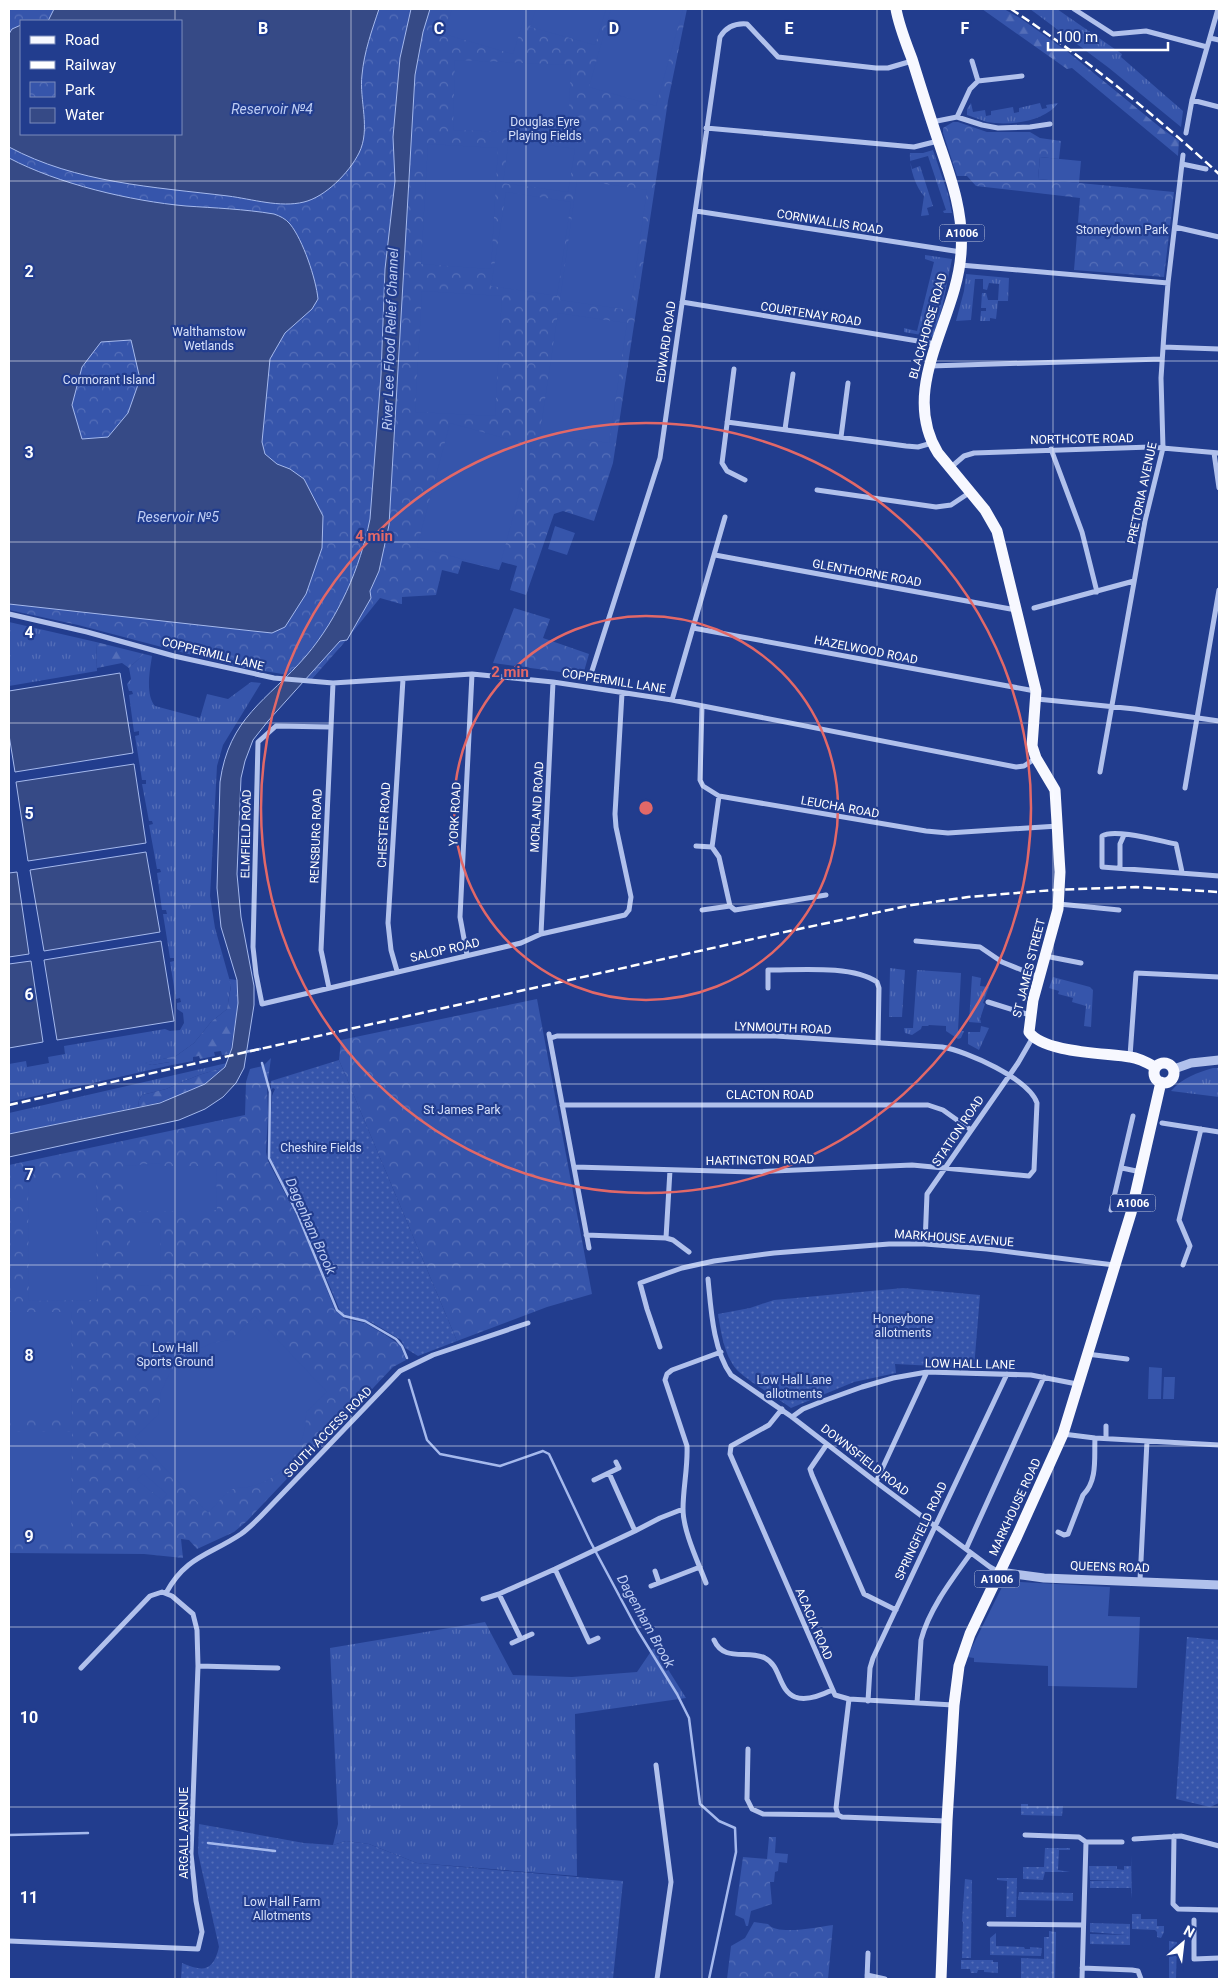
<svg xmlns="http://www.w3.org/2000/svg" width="1228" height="1988" font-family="Roboto,sans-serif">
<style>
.grass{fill:url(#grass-tufts)}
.forest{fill:url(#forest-firs)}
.park{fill:url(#park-crowns);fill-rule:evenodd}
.garden{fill:url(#garden-dots)}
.pitch{fill:#3655ab}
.water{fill:#364a86;stroke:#a5b9ed;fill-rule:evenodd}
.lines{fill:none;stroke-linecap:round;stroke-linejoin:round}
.stream{stroke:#a5b9ed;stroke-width:2.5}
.minor{stroke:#b1c1ec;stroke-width:5}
.tertiary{stroke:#b1c1ec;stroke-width:9}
.primary{stroke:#f7f8ff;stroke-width:11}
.rail{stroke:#fff;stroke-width:2.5;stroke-dasharray:9 4;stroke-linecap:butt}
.grid{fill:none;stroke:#fff;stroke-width:1;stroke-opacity:0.55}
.ring{fill:none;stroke:#e26868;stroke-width:2.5}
.labels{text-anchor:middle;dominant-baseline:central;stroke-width:4.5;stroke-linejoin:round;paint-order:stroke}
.shield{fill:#223d8e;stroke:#bdc5dd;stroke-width:1}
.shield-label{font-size:11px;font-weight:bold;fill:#fff}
.park-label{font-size:12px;fill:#d7e0f9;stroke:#223d8e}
.street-label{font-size:12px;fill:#fff;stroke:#223d8e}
.water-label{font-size:14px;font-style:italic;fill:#bdccf3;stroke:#223d8e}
.grid-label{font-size:16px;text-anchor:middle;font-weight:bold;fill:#fff;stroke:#223d8e;stroke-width:4.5;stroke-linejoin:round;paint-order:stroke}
.centre{fill:#e26868;stroke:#223d8e;stroke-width:2.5}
.ring-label{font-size:15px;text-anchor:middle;font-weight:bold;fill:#e26868;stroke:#223d8e;stroke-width:4.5;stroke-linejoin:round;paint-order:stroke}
</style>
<defs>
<pattern id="grass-tufts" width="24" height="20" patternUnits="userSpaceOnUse" patternTransform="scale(1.25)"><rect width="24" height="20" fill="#3655ab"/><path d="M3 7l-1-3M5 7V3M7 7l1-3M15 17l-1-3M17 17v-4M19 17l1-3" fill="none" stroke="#546eb8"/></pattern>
<pattern id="forest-firs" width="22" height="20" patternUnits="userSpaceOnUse" patternTransform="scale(1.25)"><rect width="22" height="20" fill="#3655ab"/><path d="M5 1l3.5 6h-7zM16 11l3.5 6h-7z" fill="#546eb8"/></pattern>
<pattern id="park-crowns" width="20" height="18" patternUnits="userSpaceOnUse" patternTransform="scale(1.25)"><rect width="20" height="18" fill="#3655ab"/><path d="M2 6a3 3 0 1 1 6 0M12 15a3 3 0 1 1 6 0" fill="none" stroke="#546eb8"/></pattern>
<pattern id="garden-dots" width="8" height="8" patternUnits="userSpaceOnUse" patternTransform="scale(1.25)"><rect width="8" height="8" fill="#3655ab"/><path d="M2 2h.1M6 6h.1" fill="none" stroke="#546eb8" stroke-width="1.8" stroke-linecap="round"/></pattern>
</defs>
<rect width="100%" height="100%" fill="#223d8e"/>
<path class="grass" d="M1030,9H1057L1122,54L1121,57L1183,111L1181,127L1109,68Z
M971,103L973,112L985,110L986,116L991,115V111L1013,107L1014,113L1019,112V108L1040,103L1042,109L1047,108L1046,105L1058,103C1045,122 1008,126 987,122C980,120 974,117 967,115V109Z
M933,150L948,194L952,213H944L943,211L946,210L928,156L910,161L912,169L920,166L933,206L927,208L929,215L921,216L924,196C915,186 909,166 910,153H923Z
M925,255L952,259L942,308L933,337L904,332V328L917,331L934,262L925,259Z
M966,274L1009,278L1008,301H998L996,319L990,318V321H980L981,311H986V308H981L982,293H986L988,300H998L999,284L989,283L987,290L983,289V279H975L971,320L956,321L964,291Z
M9,622L96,642L97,671L9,686Z
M144,654L152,656C150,670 145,694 155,706L200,718L207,694L228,699L251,682L261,683L223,745L217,766L210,896L215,928L231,985L227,1009L211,1022L194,1043L176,1056L145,1063L152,1065L170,1062L172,1065L9,1102V1064L26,1061L27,1067L49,1063L48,1057L65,1054L64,1046L165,1029L170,1031L180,1030L184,1023L183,1013L177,1009V1003L181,1002L180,998L176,999L170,962L174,961V958H170L163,914H167L166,910H162L157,873L161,872L160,869H157L149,825L153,824L152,821H149L142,784H146V780H142L135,736L139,735V731L134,732L129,695L133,694L132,691H129L127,684L131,679L129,668Z
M890,968L905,970L902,1017H889Z
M917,970L961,973L958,1031H964L961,1038L958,1039L946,1031V1026L929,1025L928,1026H922L921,1029L912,1035L905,1033L904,1028H913Z
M972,976L981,978L980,986L989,987L983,1003L985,1004L980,1019L981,1023L969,1022Z
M1053,977L1090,987L1093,990L1091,1027L1084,1026L1086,1006L1072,1002L1073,998L1058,994L1059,991L1049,988Z
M981,1026L989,1028L979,1050L968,1044V1032H980Z
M227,1063L225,1067L199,1075L166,1089L142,1095L139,1100L138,1107L9,1134V1113Z
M1213,1068H1219V1097L1171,1091C1183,1077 1197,1073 1213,1068Z
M485,1622L513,1675L572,1677L637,1672L654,1647L686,1698L575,1714L577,1876L417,1863L369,1844L346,1841L333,1845L338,1824L330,1648Z"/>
<path class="forest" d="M982,9H1004L1020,18L1068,52L1161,128L1179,141L1178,156L1072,68L1067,69Z
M96,642L144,654L129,668L122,663L97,668Z
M229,979L237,980L238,1003L230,1054L222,1055L221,1051L214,1052L215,1056L200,1059L199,1056L193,1057V1061L172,1065L169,1062L152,1065L143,1063L176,1056L194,1043L211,1022L227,1009L231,986Z
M225,1067C202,1091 170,1101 138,1107L139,1100L142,1095L166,1089L199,1075Z"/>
<path class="park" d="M9,9H687L668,101L613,463L594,521L563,511L554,514L526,595L510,590L517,566L502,562L499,570L462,561L458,574L442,570L436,595L402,597V604H401L380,598L343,644L312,679L234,666L78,625L9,610ZM21,21H181V134H21Z
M953,122H958L987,132H1030L1040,138L1061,141L1059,159L1040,157L1038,179L1174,192L1164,277L1074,270L1080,198L976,186L967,176H957L943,133V128Z
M514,608L550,619L543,638L589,654L583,675L493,663Z
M537,999L592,1294L547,1307L457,1341L339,1060L341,1040Z
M271,1058L267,1087L268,1113L266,1152L268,1161L300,1222L335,1310L345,1319L365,1323L387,1336L400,1345L406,1360L393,1367L247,1521L234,1532L197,1549L189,1540L181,1539L183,1558L144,1554L9,1553V1165L245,1115L246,1082L250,1069L263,1066Z
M769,1837H776L775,1853L788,1854L787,1863L779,1862L778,1871L775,1872L774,1882H770L772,1904L751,1911L748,1926H746L744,1919L735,1915L743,1857L767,1859Z
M754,1922L768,1924C777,1936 818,1927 833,1925L828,1979H727L731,1946L745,1938Z"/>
<path class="garden" d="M339,1060L457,1341L418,1356L405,1348L401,1340L371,1322L348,1317L341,1313L298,1212L270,1157L269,1147L272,1096L275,1089L273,1088L271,1090V1081Z
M903,1288L980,1295L974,1368L895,1364L896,1373L854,1382L791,1408C777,1398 748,1381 737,1370C724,1355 721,1332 718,1314L750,1308L774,1300Z
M1187,1637L1219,1640V1803L1210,1807L1176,1799Z
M1021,1804H1028V1806H1063L1062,1816L1021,1815Z
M199,1824L304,1843L333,1845L346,1841L369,1844L417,1863L623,1881L613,1979H181L182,1963C203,1972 213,1972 219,1947L198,1853Z
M1045,1848H1070V1850H1059L1058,1870L1070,1872H1045L1043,1880L1023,1879V1867H1044Z
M1131,1855L1132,1899L1131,1888H1090V1881H1124L1090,1880L1089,1866H1117V1869L1124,1870V1866H1131Z
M997,1878H1017L1016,1917H1006L1007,1881L997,1880Z
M965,1879L972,1880L971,1958H962L963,1922L962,1921Z
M1019,1892L1073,1893V1901L1018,1900Z
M1132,1914H1141V1919H1157V1926H1164V1932L1161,1938L1157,1937V1932L1155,1930L1132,1929Z
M1090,1923L1130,1924V1945L1090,1944V1934L1127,1935L1090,1932Z
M1049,1931L1056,1932L1055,1979H1021V1958L1044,1959V1937H1049Z
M996,1933V1946L1024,1947L1025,1949H1030V1947L1042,1948L1041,1956L990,1955V1938Z
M1169,1941L1177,1942L1176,1979H1169Z
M961,1960H993V1962H998V1973L984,1972V1970H978L977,1973H971L970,1969H961Z"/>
<path class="pitch" d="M452,9H527L513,54L444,34Z
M536,9H606L595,45L530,27Z
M611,9H683L656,106L589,87Z
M455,60L571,65L568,134L453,130Z
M509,139L575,149L568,192L503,183Z
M428,144L498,148L491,269L421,264Z
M1040,157L1081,161L1079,183L1038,179Z
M577,180L647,190L630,310L560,300Z
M506,192L571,202L557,296L491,286Z
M422,291L502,296L495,416L415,412Z
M558,313L627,323L609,443L540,433Z
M450,423L532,446L499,569L417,547Z
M555,526L575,533L567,555L548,549Z
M160,1163V1166H216L217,1210H201V1214H182L181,1211H125V1166Z
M28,1180H96L97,1300L29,1301Z
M142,1222L160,1224L161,1285H149V1286L130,1285V1224H142Z
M9,1312H71L72,1420H9Z
M255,1316L327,1392L306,1412C307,1440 292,1468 266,1481C261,1483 254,1486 248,1487C244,1488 237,1487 233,1489C226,1492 214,1507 208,1513L135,1437L158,1415L161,1392L169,1374L181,1361L196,1350L212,1343L230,1340Z
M1149,1367L1162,1368L1161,1399H1148Z
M1164,1377H1175L1174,1399H1163Z
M9,1432H72L71,1542H9Z
M143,1473L167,1494L162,1500L137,1480Z
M1005,1581L1110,1587L1108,1616L1140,1617L1137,1688L1048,1686V1666L974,1662V1658L967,1657Z"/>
<path class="water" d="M54,9H379C372,30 364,52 362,75C359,100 371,129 359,153C349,173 325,197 304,202C280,208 252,199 228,196C154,187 76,183 9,147V34L12,29L21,25V134H181V21H48Z
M411,9H430L423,32L415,75L389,525L379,571L370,591L371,598L347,640L340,641L268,721L253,740L245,761L241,778L237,874L241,917L254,986V1005L244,1068L236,1083L223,1097L205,1109L179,1120L9,1157V1134L160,1103L205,1084L225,1067L232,1048L238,1003L237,980L221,927L217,888L220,782C229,717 267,701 306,656C339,617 360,568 370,519L381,375L385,269L395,181L393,137L400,58Z
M9,158C58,184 131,201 186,206C215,208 244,209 274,214C280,216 286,219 290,224C303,240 316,279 318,299L312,309L285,333L270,359L262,442L265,454L277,464L290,469L304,479L323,516L322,548L306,594L285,627L272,633L253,631L9,604ZM131,340L140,379L128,413L108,437L82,439L72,405L82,367L101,342Z
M120,673L133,753L15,772L9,735V691Z
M134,764L146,843L28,861L16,782Z
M146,852L160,932L44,951L30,870Z
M17,872L29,954L9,957V873Z
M161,941L174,1021L57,1040L44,960Z
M31,961L43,1042L9,1048V964Z"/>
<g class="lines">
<path class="stream" d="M245,1052L260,1049
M262,1063L270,1092L269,1158L298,1215L337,1310L344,1316L365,1321L396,1339L402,1346L407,1358
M409,1380L427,1440L440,1454L500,1466L543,1451L549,1454L590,1541L637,1629L677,1694L689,1718L700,1804L719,1821L735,1828L736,1852L709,1979
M9,1835L88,1833
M208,1843L275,1851"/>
<path class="minor" d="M1074,9L1113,34L1146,31L1207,47
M1210,38L1219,40
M972,61L978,81
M1192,100L1219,107
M957,117L970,89L978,81L1022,76
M932,122L957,117L982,125L998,128L1030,127L1050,124
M706,128L914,147L938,141
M1186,133L1192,100L1218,9
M1182,164L1206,169
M696,211L961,252
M1175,227L1219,237
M960,265L1168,283
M682,302L936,344
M1163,347L1219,349
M930,366L1162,359
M734,369L722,463L727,471L745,480
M727,422L906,446L918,447L932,443
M785,429L793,374
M841,437L848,383
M1051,449L1082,532L1097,592
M1214,453L1219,488
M950,468L964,456L974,453L1151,447L1219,453
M817,490L936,507L951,505L969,493
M715,555L1016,610
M1034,608L1134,581
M9,614L87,632L174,656L274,678L333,683L472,674L553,682L672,700L1016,767L1024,766L1036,758
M693,628L1035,691
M591,674L660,458L720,37C726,27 735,23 747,24L778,57L876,68H888L912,61
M1037,699L1135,709L1219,721
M672,700L725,517
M702,706L700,780L703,786L719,796L926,831L948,833L1058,826
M330,727L276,726L258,742L253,947L256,974L262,1004L521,943L541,934L625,915L629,910L631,897L616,827L615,814L622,693
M1100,772L1145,521L1163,448L1161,378L1164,333L1168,283L1183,155
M1185,788L1219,590
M719,796L712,847L719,857L730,906L735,910L826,895
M696,846L712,847
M1120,868V844L1124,835
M1182,872L1176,844C1160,841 1114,828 1102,836V867L1219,876
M1059,904L1119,910
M702,910L730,906
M541,934L553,682
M916,941L980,947L1002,962L1039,977
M467,955L460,917L472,674
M1045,956L1081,963
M397,971L391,950L388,923L403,679
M329,988L321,950L333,683
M768,988V970C799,970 852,965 877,982L879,988L878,1042
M988,1002L1030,1015
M549,1034L589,1248
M551,1038L557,1036H776L942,1047C967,1051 1029,1079 1037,1103L1034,1170L1029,1176L912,1165L753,1172L574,1167
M1130,1056L1136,973L1219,977
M562,1105H928L943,1110L971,1130
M1162,1123L1219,1132
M1122,1168L1141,1172
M1111,1210L1133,1116
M586,1235L666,1238L673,1240L689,1252
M666,1238L670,1170
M925,1244L927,1194L1018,1063L1033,1037
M1183,1265L1190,1246L1179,1220L1201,1129
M708,1279C711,1309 713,1350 731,1375L792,1417L876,1482L990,1567L999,1572
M660,1347L647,1309L640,1283L682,1268L714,1261L774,1253L889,1244H925L987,1249L1114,1265
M1087,1354L1127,1359
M782,1409L769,1425L731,1446L730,1454L835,1695L849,1699L953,1705
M792,1417L803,1409L823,1401L862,1387L893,1378L927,1372L1031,1375L1077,1384
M1063,1434L1095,1438L1219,1445
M1106,1438V1426
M827,1444L810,1469L812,1475L864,1594L896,1610
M609,1473L635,1531
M594,1480L619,1468L616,1462
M876,1482L927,1372
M1058,1532L1064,1535L1068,1534L1083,1495C1098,1481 1094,1456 1095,1438
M966,1549L1044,1377
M555,1569L589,1642L598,1638
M655,1571L659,1583
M1140,1580L1147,1441
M706,1583C698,1562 683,1531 683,1509C683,1488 688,1467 687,1446L665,1380L667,1374L672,1370L721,1352
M651,1586L700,1567
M166,1593C186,1556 210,1555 241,1534C248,1529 255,1522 261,1516L400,1371L433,1355L528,1323
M499,1594L521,1639
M483,1599L499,1594L555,1569L635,1531L660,1518L683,1509
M714,1640C724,1663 748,1649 765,1658C781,1666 778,1690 795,1697C806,1701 822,1695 832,1690
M512,1643L532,1634
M198,1666L278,1668
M849,1699L836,1808L838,1815L842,1817L946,1821
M868,1701L870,1668L873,1658L1007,1374
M917,1703L921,1640C929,1609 953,1578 971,1553
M748,1749L747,1799L752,1809L763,1814L838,1815
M656,1765L671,1882L657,1979
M1025,1835L1079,1837L1086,1842H1122
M1174,1836L1173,1904L1178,1909L1219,1910
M1134,1839L1181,1836L1219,1846
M1194,1920V1959L1219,1958
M989,1924L1083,1925
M9,1941L198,1949L202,1932L196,1901L191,1854L198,1666L197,1630L193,1614L172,1596L162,1592L150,1596L81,1668
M1082,1968L1132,1970L1138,1971L1141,1979
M867,1975L885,1979
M867,1979L868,1953
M1082,1979L1086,1842"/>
<path class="tertiary" d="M1174,1069L1191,1063L1219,1060
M1000,1572L1044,1578L1219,1585"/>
<path class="primary" d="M896,9C899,26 906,43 912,59C921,88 930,117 940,146C952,181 964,215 961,253C957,320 898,387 938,453L985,510L997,531L1036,691L1032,746L1036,758L1055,790L1060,872L1058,909L1033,1000L1029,1032C1043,1053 1107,1053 1130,1057C1139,1058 1148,1063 1155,1067
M1154 1073a10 10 0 1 1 20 0a10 10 0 1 1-20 0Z
M941,1979L947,1821L954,1705L959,1666L970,1634L1017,1536L1063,1434L1131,1213L1161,1082"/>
<path class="rail" d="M1011,9C1085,58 1154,114 1219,174
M9,1105L780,933L912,905L968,897L1053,890L1136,887L1219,892"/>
</g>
<path class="grid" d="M175,9V21M351,9V1979M526,9V1979M702,9V1979M877,9V1979M1053,9V1979M175,134V1979M9,181H1219M9,361H1219M9,542H1219M9,723H1219M9,904H1219M9,1084H1219M9,1265H1219M9,1446H1219M9,1627H1219M9,1807H1219"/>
<g class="ring">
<circle cx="646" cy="808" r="192"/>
<circle cx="646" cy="808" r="385"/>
</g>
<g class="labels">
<g class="shield">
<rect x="939.5" y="224.5" width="45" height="17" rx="4"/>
<rect x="1110.5" y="1194.5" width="45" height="17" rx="4"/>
<rect x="974.5" y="1570.5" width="45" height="17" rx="4"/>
</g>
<g class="shield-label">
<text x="962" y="233">A1006</text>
<text x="1133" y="1203">A1006</text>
<text x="997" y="1579">A1006</text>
</g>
<g class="park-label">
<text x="545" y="122">Douglas Eyre<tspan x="545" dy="14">Playing Fields</tspan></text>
<text x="1122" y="230">Stoneydown Park</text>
<text x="209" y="332">Walthamstow<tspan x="209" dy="14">Wetlands</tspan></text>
<text x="109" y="380">Cormorant Island</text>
<text x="462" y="1110">St James Park</text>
<text x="321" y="1148">Cheshire Fields</text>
<text x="903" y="1319">Honeybone<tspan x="903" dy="14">allotments</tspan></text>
<text x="175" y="1348">Low Hall<tspan x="175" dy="14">Sports Ground</tspan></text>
<text x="794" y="1380">Low Hall Lane<tspan x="794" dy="14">allotments</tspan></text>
<text x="282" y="1902">Low Hall Farm<tspan x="282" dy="14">Allotments</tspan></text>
</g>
<g class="street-label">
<text transform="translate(830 222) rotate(9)">CORNWALLIS ROAD</text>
<text transform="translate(811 314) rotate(9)">COURTENAY ROAD</text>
<text transform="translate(928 326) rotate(-74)">BLACKHORSE ROAD</text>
<text transform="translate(666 342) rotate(-82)">EDWARD ROAD</text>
<text transform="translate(1082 439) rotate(-1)">NORTHCOTE ROAD</text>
<text transform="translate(1142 493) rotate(-78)">PRETORIA AVENUE</text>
<text transform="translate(867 573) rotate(10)">GLENTHORNE ROAD</text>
<text transform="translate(866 650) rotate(11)">HAZELWOOD ROAD</text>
<text transform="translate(213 654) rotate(14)">COPPERMILL LANE</text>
<text transform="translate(614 681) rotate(9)">COPPERMILL LANE</text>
<text transform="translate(537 807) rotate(-87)">MORLAND ROAD</text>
<text transform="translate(840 807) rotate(10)">LEUCHA ROAD</text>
<text transform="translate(455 814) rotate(-87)">YORK ROAD</text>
<text transform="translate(384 825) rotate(-87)">CHESTER ROAD</text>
<text transform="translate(246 834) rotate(-89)">ELMFIELD ROAD</text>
<text transform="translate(316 836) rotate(-88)">RENSBURG ROAD</text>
<text transform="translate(445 950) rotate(-13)">SALOP ROAD</text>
<text transform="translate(1029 968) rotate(-76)">ST JAMES STREET</text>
<text transform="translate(783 1028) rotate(2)">LYNMOUTH ROAD</text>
<text x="770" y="1095">CLACTON ROAD</text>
<text transform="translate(958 1131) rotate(-56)">STATION ROAD</text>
<text transform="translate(760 1160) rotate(-1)">HARTINGTON ROAD</text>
<text transform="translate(954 1238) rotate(4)">MARKHOUSE AVENUE</text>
<text transform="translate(970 1364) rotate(1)">LOW HALL LANE</text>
<text transform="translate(328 1432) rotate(-46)">SOUTH ACCESS ROAD</text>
<text transform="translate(865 1460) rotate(38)">DOWNSFIELD ROAD</text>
<text transform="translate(1015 1507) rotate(-65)">MARKHOUSE ROAD</text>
<text transform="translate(921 1531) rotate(-65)">SPRINGFIELD ROAD</text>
<text transform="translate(1110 1567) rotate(2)">QUEENS ROAD</text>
<text transform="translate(814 1624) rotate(67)">ACACIA ROAD</text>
<text transform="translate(184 1833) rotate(-90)">ARGALL AVENUE</text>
</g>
<g class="water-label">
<text x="272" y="109">Reservoir №4</text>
<text transform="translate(390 339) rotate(-88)">River Lee Flood Relief Channel</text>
<text x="178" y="517">Reservoir №5</text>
<text transform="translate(311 1226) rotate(66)">Dagenham Brook</text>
<text transform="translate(646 1621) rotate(61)">Dagenham Brook</text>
</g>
</g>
<g class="grid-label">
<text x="263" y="34">B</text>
<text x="439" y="34">C</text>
<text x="614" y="34">D</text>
<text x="789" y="34">E</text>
<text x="965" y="34">F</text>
<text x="29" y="277">2</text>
<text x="29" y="458">3</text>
<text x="29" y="638">4</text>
<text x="29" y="819">5</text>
<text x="29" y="1000">6</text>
<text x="29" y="1180">7</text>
<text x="29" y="1361">8</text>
<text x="29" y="1542">9</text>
<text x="29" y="1723">10</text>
<text x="29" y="1903">11</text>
</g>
<circle cx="646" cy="808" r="8" class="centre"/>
<g class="ring-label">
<text x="374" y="541">4 min</text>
<text x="510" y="677">2 min</text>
</g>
<rect width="1228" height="1988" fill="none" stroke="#ffffff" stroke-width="20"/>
<rect x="20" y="20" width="162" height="115" fill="#223d8e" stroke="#7a8bbb"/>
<rect x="30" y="36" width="25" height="8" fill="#f7f8ff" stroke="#7a8bbb"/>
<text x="65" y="45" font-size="15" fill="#ffffff">Road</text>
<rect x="30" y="61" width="25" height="8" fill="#ffffff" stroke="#7a8bbb"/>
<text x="65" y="70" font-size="15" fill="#ffffff">Railway</text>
<rect x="30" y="82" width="25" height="15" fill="url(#park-crowns)" stroke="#7a8bbb"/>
<text x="65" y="95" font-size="15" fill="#ffffff">Park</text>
<rect x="30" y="108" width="25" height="15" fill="#364a86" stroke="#7a8bbb"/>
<text x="65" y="120" font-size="15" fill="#ffffff">Water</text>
<g transform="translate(1183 1943) rotate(28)" stroke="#223d8e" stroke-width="4" paint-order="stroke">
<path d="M0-4L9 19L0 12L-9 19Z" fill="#ffffff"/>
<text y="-8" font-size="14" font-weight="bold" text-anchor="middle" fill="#ffffff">N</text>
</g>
<path d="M1048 42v8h120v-8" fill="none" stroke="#ffffff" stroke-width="2.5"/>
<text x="1056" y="42" font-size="15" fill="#ffffff" stroke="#223d8e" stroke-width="4" paint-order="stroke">100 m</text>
</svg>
